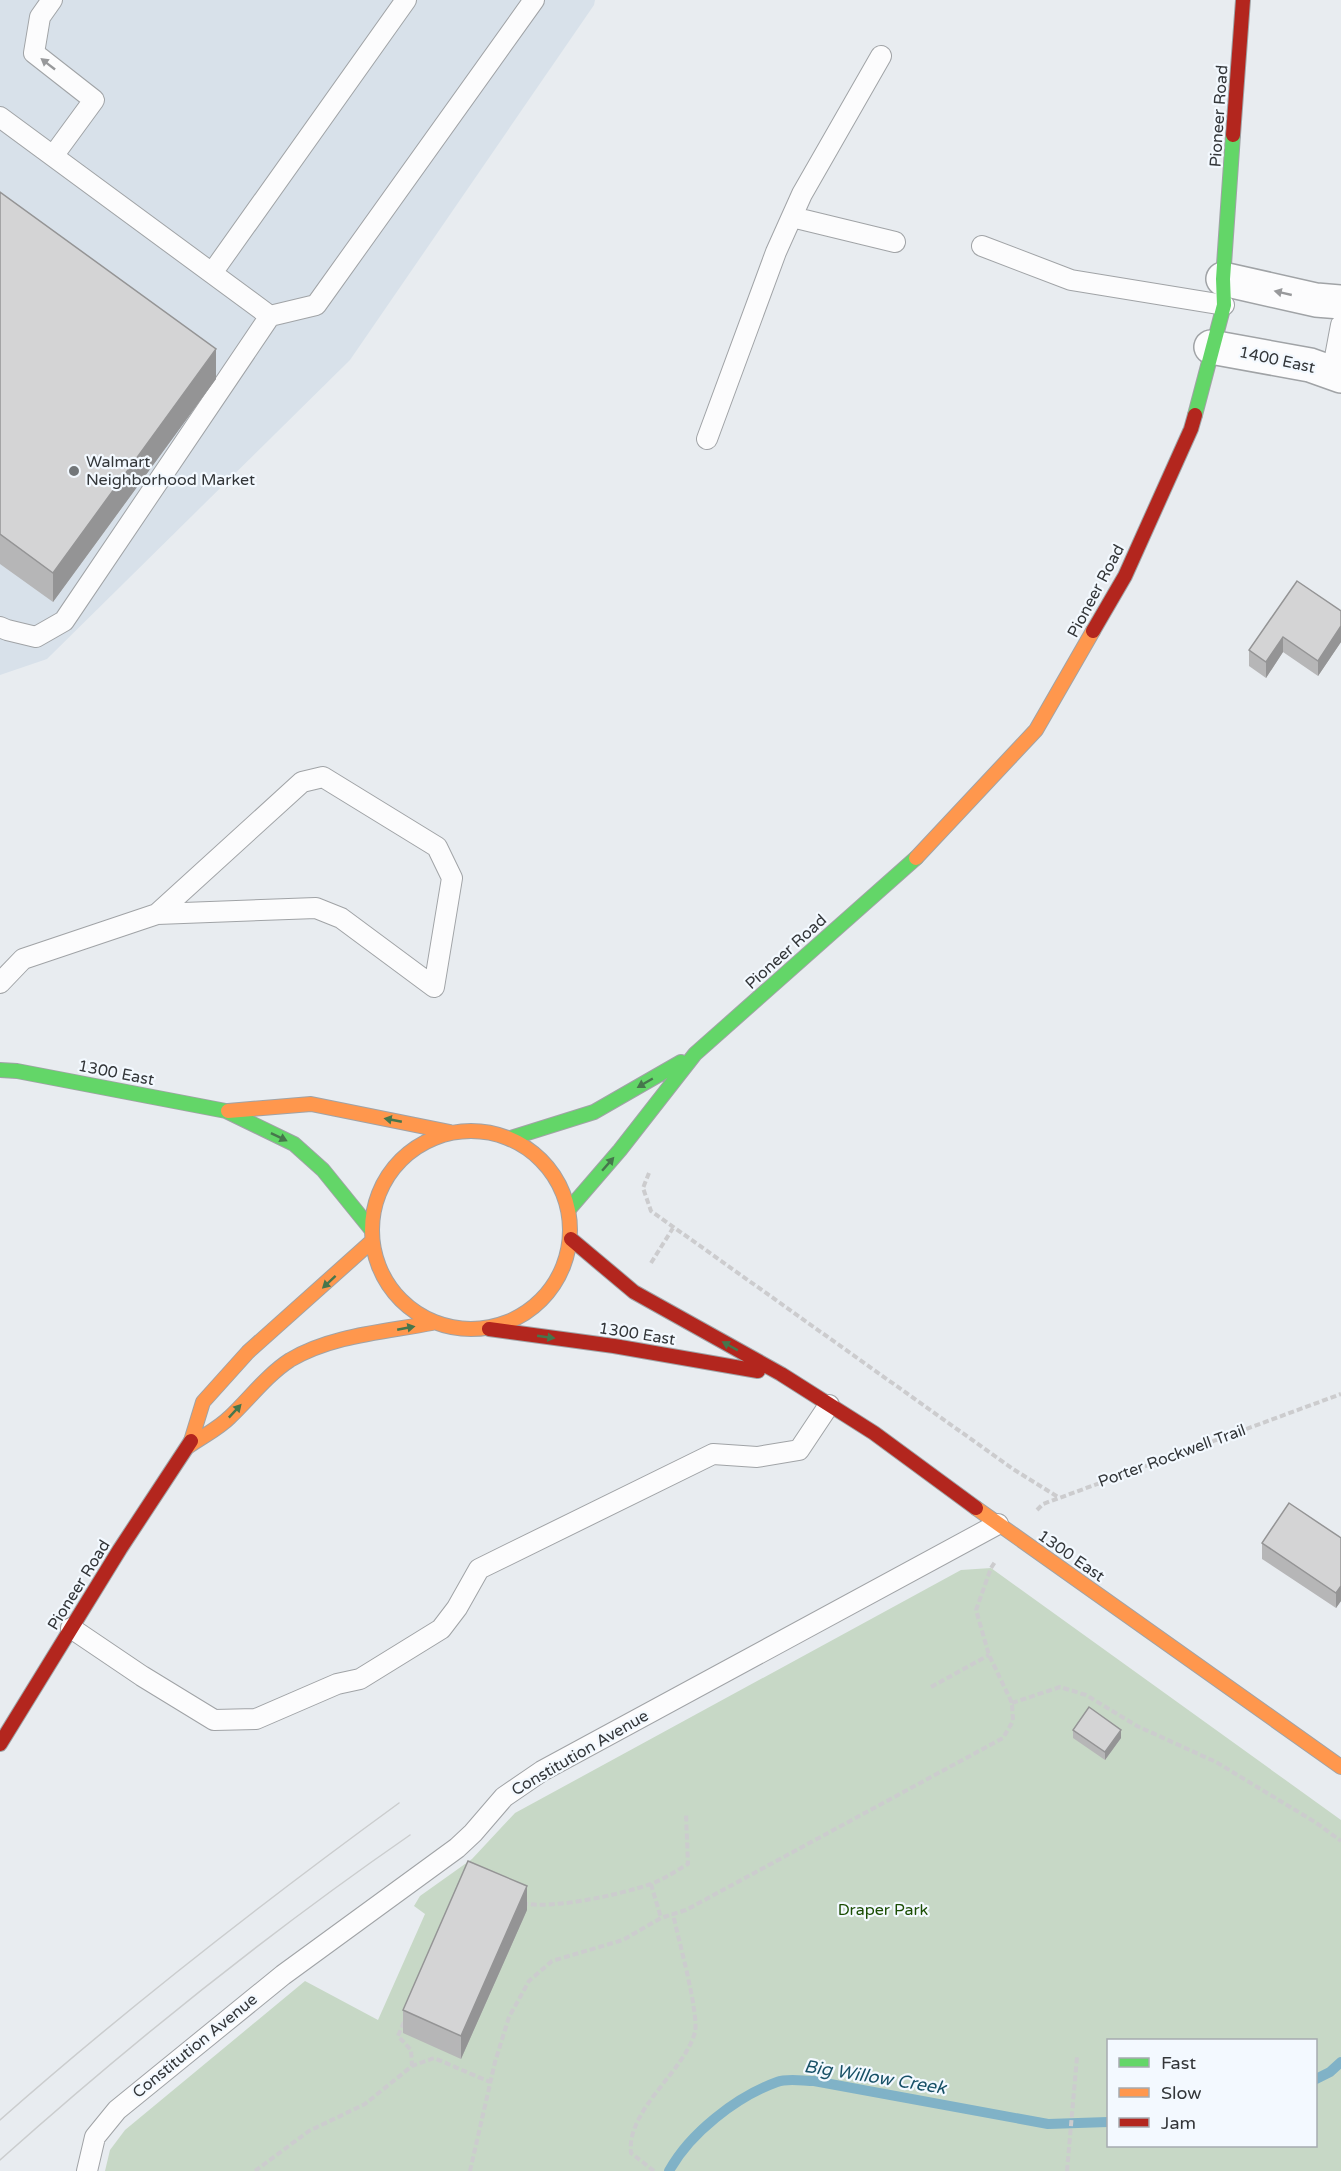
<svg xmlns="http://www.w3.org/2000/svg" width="1341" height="2171" font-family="'Varela Round',sans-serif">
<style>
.built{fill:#d8e1ea}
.green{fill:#c7d8c6;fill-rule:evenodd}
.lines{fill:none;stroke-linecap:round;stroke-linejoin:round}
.stream{stroke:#80b2c7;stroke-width:10}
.lane-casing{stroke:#a0a3a6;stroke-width:22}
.street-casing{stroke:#a0a3a6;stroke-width:36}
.fast-casing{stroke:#a0a3a6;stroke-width:16}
.slow-casing{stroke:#a0a3a6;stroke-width:16}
.jam-casing{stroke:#a0a3a6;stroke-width:16}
.path{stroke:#ccccce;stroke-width:4;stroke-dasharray:6 3;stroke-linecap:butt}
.lane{stroke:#fcfcfd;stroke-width:20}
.street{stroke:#fcfcfd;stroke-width:33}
.fast{stroke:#63d668;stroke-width:14}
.slow{stroke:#ff974d;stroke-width:14}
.jam{stroke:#b3261e;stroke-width:14}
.tram{stroke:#cbcdce;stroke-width:1.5}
.wall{fill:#b6b6b7}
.shaded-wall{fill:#949495}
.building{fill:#d4d4d5;stroke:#949495;stroke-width:1.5}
.oneway{fill:#98999b}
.oneway2{fill:#46764c}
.poi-dot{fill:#727679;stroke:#f3f9ff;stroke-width:2}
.labels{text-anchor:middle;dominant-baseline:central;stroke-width:4.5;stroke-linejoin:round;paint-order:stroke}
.street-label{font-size:16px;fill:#333639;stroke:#f3f9ff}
.poi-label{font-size:16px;fill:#333639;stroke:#f3f9ff;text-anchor:start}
.park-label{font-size:16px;fill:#1b4d03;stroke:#f3f9ff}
.water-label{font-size:18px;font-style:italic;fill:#185166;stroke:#f3f9ff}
</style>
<rect width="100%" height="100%" fill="#e8ecf0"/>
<path class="built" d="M0,0H595L594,5L350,360L47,659L0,675Z"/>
<path class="green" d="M991,1568L1341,1820V2171H105L110,2150L125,2130L305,1981L378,2020L425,1914L414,1906L420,1896L472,1859L515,1813L961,1570ZM1108,2040H1316V2146H1108Z"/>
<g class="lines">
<path class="stream" d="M1316,2079L1330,2072L1341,2062
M669,2171C690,2133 736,2097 777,2082C787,2078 803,2081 814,2081L1048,2124L1108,2122"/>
<g class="lane-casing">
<path id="lane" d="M52,0L40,17L34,53L94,100L53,156
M0,117L270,316L316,305L534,0
M792,217L895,242
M982,246L1071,280L1224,305
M212,273L406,0
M1332,373L1341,325
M707,439L776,252L802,194L881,56
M0,627L7,630L36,637L64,621L270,316
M0,983L23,959L157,914L316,908L341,918L434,987L452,878L437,847L323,777L302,782L157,914
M71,1628L142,1676L214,1720L256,1719L337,1684L360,1679L441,1629L457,1608L479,1569L713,1454L757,1457L799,1450L829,1405
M87,2171L95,2137L117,2110L283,1975L457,1848L473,1833L504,1797L542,1771L998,1524"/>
</g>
<g class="street-casing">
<path id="street" d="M1223,279L1316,300L1341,302
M1211,347L1310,365L1341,376"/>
</g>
<g class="fast-casing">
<path id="fast" d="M1195,415L1224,305L1223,279L1233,135
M0,1070L17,1071L226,1111L294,1144L323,1170L370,1228
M511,1138L594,1112L681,1062
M570,1208L620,1150L695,1054L916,858"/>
</g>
<g class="slow-casing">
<path id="slow" d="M916,858L1036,730L1093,631
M228,1111L311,1104L450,1132
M372 1230a99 99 0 1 1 198 0a99 99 0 1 1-198 0Z
M191,1441L203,1402L248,1352L371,1242
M189,1446C203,1436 218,1429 230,1417C250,1398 267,1375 290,1360C332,1335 385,1332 432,1323
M976,1508L1341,1767"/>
</g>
<g class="jam-casing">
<path id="jam" d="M1233,135L1243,0
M1093,631L1125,576L1191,429L1195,415
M571,1239L634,1292L781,1374L874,1433L976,1508
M489,1329L614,1346L758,1371
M0,1744L120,1549L191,1441"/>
</g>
<path class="path" d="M649,1173L643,1188L651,1211L1013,1469L1058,1497
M651,1263L673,1228
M1037,1510L1043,1504L1341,1394
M931,1687L989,1655
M1012,1703L1060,1687L1086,1695L1137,1726L1216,1762L1315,1822L1341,1841
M651,1884L661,1918
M522,1903C552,1910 622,1894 651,1884C664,1879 676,1871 688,1864L686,1814
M404,2022L398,2036L411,2050L412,2066
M255,2171L309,2131L365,2104L412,2066L434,2058L490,2082
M470,2171L495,2062L509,2017L529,1981L552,1961L623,1940L661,1918L686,1910L1003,1738L1013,1721L1012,1703L989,1655L976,1610L991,1568L995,1562
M654,2171L631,2153C626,2110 685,2071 695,2032C699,2012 678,1938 673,1914
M1067,2171L1077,2057"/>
<use href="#lane" class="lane"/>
<use href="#street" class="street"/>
<use href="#fast" class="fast"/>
<use href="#slow" class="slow"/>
<use href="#jam" class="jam"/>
<path class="tram" d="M0,2120C128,2007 262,1903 399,1803
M0,2160C130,2044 267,1934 410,1835"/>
</g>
<path class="wall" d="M0,192L216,379L53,602L0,564Z
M1341,611V642L1318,676L1283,652L1266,678L1249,666V650Z
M1341,1538V1601L1336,1608L1262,1559V1543Z
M1073,1730L1121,1738L1105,1760L1073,1738Z
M527,1910L461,2059L403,2033V2010Z"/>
<path class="shaded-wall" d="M216,349V379L53,602V573Z
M1341,626V642L1318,676V661Z
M1283,637V652L1266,678V662Z
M1341,1586V1601L1336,1608V1593Z
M1121,1730V1738L1105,1760V1752Z
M527,1886V1910L461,2059V2036Z"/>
<path class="building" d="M0,192L216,349L53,573L0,534Z
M1297,581L1341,611V626L1318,661L1283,637L1266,662L1249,650Z
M1289,1503L1341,1538V1586L1336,1593L1262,1543Z
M1089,1707L1121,1730L1105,1752L1073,1730Z
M468,1861L527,1886L461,2036L403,2010Z"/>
<defs><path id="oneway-solid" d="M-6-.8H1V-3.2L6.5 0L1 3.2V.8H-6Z" transform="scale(1.5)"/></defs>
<g class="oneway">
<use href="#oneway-solid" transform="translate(48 64) rotate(-142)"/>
<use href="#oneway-solid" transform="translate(1283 293) rotate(-167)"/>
</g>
<g class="oneway2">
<use href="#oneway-solid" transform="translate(645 1083) rotate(150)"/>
<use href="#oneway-solid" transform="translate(393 1120) rotate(-169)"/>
<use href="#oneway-solid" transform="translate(279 1137) rotate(26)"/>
<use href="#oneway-solid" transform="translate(608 1164) rotate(-49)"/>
<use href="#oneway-solid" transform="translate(329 1282) rotate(137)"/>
<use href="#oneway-solid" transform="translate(406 1328) rotate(-11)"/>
<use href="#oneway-solid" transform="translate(546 1337) rotate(8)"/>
<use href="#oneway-solid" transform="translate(730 1346) rotate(-151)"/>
<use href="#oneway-solid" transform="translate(235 1411) rotate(-47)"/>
</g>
<circle class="poi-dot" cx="74" cy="471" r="6"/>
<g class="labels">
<g class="street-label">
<text transform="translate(1219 116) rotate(-86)">Pioneer Road</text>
<text transform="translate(1277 360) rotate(12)">1400 East</text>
<text transform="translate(1096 591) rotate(-62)">Pioneer Road</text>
<text transform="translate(786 952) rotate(-42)">Pioneer Road</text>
<text transform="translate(116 1073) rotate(11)">1300 East</text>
<text transform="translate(637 1334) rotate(9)">1300 East</text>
<text transform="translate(1172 1456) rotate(-20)">Porter Rockwell Trail</text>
<text transform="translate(1071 1556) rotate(35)">1300 East</text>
<text transform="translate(79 1585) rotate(-58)">Pioneer Road</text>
<text transform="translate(580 1753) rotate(-30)">Constitution Avenue</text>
<text transform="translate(195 2046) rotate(-39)">Constitution Avenue</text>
</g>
<g class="poi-label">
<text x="86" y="462">Walmart<tspan x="86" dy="18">Neighborhood Market</tspan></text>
</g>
<g class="park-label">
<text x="883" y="1910">Draper Park</text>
</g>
<g class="water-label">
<text transform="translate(875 2077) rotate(9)">Big Willow Creek</text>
</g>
</g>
<rect x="1107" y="2039" width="210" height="108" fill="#f3f9ff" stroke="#a6abb0" stroke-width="1.5"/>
<rect x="1119" y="2058" width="30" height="9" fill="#63d668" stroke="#a6abb0" stroke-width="1.5"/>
<text x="1161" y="2069" font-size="18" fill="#333639">Fast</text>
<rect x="1119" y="2088" width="30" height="9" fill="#ff974d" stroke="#a6abb0" stroke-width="1.5"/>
<text x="1161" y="2099" font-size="18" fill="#333639">Slow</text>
<rect x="1119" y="2118" width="30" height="9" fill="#b3261e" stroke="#a6abb0" stroke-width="1.5"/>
<text x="1161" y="2129" font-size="18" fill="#333639">Jam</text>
</svg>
